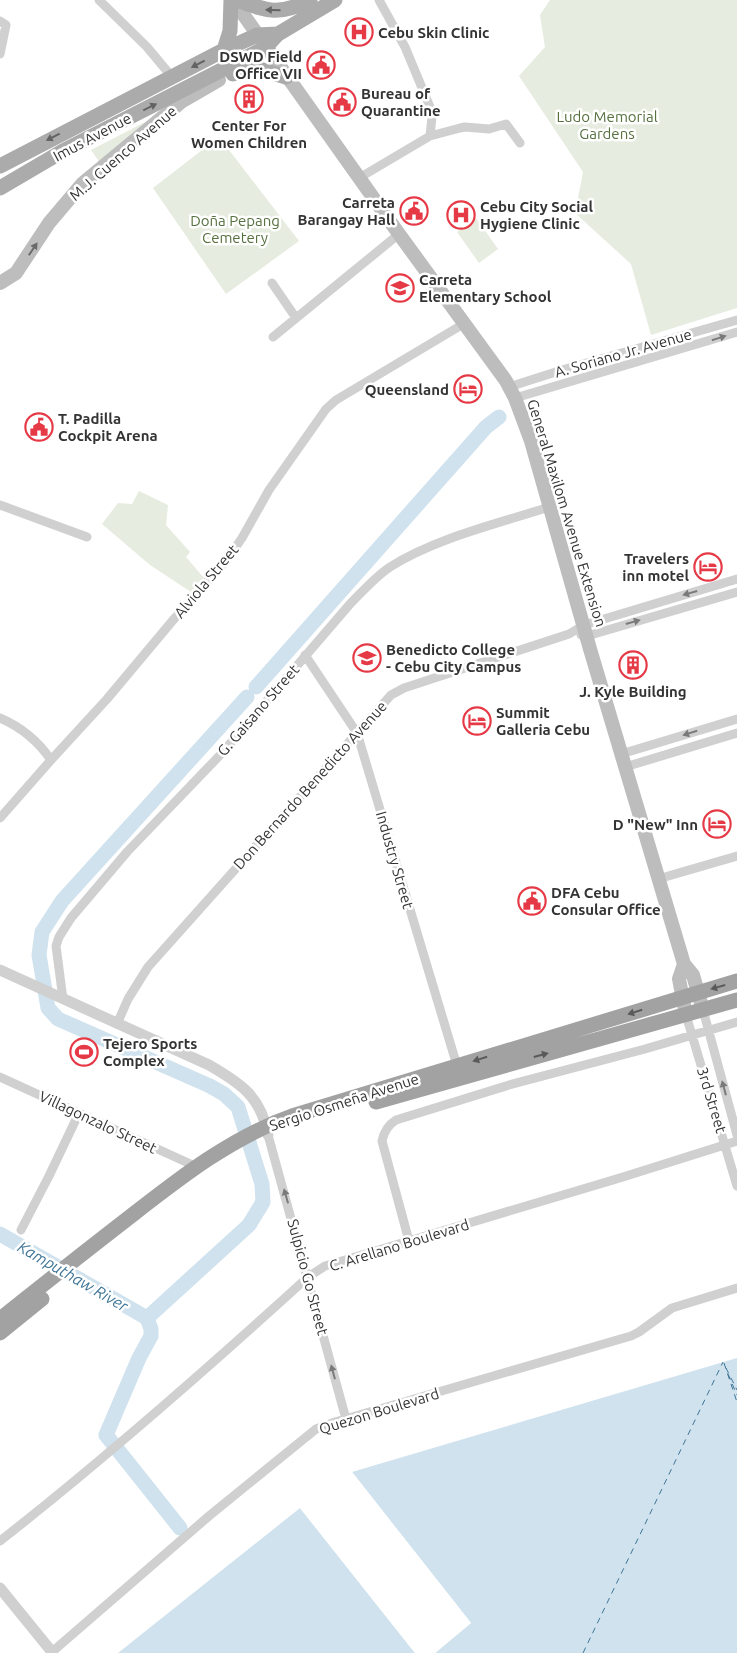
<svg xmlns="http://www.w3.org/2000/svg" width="737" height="1653" font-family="Ubuntu,sans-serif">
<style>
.green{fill:#e6ecdf}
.water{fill:#cfe2ee}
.pier{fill:#fff}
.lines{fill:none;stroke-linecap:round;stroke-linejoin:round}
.river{stroke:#cfe2ee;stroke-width:15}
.ferry{stroke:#3f7597;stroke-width:1;stroke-dasharray:6 5;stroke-linecap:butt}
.minor{stroke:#d0d0d0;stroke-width:9}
.tertiary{stroke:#d0d0d0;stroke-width:11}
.secondary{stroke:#bdbdbd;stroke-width:14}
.primary{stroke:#ababab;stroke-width:15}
.trunk{stroke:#a2a2a2;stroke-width:15}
.oneway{fill:#636363}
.oneway2{fill:#6a6a6a}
.oneway3{fill:#7a7a7a}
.oneway4{fill:#5a5a5a}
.labels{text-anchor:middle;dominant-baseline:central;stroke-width:5;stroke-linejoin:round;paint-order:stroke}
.poi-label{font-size:15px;font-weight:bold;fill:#333;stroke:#fff;text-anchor:start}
.park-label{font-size:15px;fill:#56703f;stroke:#fff}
.street-label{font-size:15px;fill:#333;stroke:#fff}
.water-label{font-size:16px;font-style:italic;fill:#3f7597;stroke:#fff}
</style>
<rect width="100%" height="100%" fill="#fff"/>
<path class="green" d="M550,0H737V308L651,335L631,264L575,213L583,172L519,76L545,47L540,15Z
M178,105L100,163L91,150Z
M219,137L299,241L226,294L153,188Z
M476,218L498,249L479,263L457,232Z
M139,491L168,505L166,525L190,552L186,557L204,578L191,592L150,565L102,524L118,503L132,504Z"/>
<path class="water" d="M737,1358V1653H435L471,1623L352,1472Z
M300,1508L415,1653H118Z"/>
<path class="pier" d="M352,1472L471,1623L435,1653H432L468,1623L350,1473Z
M302,1507L417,1651V1653H415L300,1508Z"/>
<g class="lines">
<path class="river" d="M256,687L486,427L499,417
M0,1234L147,1318
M147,1318L249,1225L263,1202L262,1184L238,1107L224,1094L210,1086L58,1019L48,1008L39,955L42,932L62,901L247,697
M147,1318L151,1329V1336L139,1358L106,1435L180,1528"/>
<path class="ferry" d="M724,1363L737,1402
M726,1368L737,1390
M728,1374L737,1395
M583,1653L723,1362"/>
<path class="minor" d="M99,0L147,47L172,77
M379,0L405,47L430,107L432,117L430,136
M0,21L6,25L0,54
M359,178L430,136L460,128L465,127L489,129L506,124L520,143
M272,283L296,318
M273,337L399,234
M510,389L515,385L562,370L737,320
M515,398L737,332
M0,505L87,537
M581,635L587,636L737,592
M305,655L357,733L458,1069
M0,718C21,727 38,741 51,760
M621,754L737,719
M625,767L737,733
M0,818L51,760L107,699L174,619L226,561L242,538L269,490L326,409L336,400L465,323
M658,879L737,856
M63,999L56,946L59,937L71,918L127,852L222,753L350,604C363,591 375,577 390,567C436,538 497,524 549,507
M703,1010L737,1135
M686,1015L737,1186
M117,1024L128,999L148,967L391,695L404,688L569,634L584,625L737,579
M0,1077L197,1167
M268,1135L346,1419
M21,1230L49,1176L79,1113
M409,1241L382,1141C384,1131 388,1125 396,1120L509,1085L645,1049L737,1022
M0,1541C106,1458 208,1368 308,1277L325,1266L623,1177L737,1141
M52,1652L209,1516L316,1429L335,1422L631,1336L639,1332L672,1308L737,1288"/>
<path class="tertiary" d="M0,970L209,1065C242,1084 261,1097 268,1135
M0,1588L52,1652"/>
<path class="secondary" d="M233,0L399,234L506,381L515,398L531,441L590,649L684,964L693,975L703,1010
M0,283L16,273L49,223L82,184L181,102L219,80
M684,964L679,979L686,1015"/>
<path class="primary" d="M237,0C267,11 279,16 310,0
M224,50L230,31L231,0
M233,74L246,68H256L286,77
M0,166L224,50L257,35L278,34
M0,188L63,151L253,54L265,48L278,34L335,0"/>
<path class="trunk" d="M376,1102C496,1067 617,1035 737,1000
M0,1319C44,1284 87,1250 131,1216C181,1177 232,1137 292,1116L737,981
M0,1333L42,1299"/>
</g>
<defs><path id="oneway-solid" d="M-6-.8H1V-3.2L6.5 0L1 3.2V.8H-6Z" transform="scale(1.25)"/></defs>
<g class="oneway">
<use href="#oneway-solid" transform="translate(273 10) rotate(-179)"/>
<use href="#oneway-solid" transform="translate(198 64) rotate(153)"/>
<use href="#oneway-solid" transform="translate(150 107) rotate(-26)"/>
<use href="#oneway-solid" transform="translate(53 137) rotate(153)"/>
</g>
<use class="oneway2" href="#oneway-solid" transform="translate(33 249) rotate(-56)"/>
<g class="oneway3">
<use href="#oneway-solid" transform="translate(719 338) rotate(-17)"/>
<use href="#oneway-solid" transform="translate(690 593) rotate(164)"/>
<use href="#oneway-solid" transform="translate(633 622) rotate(-16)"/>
<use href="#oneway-solid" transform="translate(690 733) rotate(163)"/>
<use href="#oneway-solid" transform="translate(724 1088) rotate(-105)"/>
<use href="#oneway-solid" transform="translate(286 1196) rotate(-106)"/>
<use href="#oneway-solid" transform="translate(333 1372) rotate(-105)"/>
</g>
<g class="oneway4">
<use href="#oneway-solid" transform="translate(718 987) rotate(164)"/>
<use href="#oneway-solid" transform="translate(635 1012) rotate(163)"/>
<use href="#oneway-solid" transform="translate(541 1055) rotate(-15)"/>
<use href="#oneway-solid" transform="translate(480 1059) rotate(163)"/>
</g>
<defs>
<g id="hospital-ring" transform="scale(1.4375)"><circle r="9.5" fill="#fff" stroke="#e63946" stroke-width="1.5"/><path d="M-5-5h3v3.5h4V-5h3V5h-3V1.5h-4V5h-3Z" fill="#e63946"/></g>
<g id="civic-ring" transform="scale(1.4375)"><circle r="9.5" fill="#fff" stroke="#e63946" stroke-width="1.5"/><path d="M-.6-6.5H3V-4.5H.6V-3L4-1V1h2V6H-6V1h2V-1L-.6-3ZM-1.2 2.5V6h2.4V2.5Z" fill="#e63946"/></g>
<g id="building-ring" transform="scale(1.4375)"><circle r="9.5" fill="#fff" stroke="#e63946" stroke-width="1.5"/><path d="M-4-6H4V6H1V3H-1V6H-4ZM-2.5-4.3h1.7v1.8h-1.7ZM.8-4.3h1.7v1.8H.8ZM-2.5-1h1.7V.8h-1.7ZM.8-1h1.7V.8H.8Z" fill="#e63946"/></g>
<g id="school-ring" transform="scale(1.4375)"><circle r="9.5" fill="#fff" stroke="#e63946" stroke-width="1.5"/><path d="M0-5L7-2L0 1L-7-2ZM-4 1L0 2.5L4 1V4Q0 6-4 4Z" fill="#e63946"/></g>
<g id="hotel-ring" transform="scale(1.4375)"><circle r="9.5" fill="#fff" stroke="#e63946" stroke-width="1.5"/><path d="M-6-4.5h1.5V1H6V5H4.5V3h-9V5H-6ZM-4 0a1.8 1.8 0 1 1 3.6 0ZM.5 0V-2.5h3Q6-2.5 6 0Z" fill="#e63946"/></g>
<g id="university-ring" transform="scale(1.4375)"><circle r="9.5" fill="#fff" stroke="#e63946" stroke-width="1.5"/><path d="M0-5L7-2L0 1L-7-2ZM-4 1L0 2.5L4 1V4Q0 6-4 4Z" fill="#e63946"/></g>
<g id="stadium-ring" transform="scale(1.4375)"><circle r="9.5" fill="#fff" stroke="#e63946" stroke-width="1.5"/><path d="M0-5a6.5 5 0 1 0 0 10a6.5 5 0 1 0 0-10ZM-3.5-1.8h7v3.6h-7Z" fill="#e63946"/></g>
</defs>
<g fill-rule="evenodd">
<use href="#hospital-ring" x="359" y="32"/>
<use href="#civic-ring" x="321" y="65"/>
<use href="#building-ring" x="249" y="99"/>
<use href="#civic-ring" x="342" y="102"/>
<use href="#civic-ring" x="414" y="211"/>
<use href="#hospital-ring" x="461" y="215"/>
<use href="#school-ring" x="400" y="288"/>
<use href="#hotel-ring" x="468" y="389"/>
<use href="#civic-ring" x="39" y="427"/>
<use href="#hotel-ring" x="708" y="567"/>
<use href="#university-ring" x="367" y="658"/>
<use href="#building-ring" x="633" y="665"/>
<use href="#hotel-ring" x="477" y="721"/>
<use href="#hotel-ring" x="717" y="824"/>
<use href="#civic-ring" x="532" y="901"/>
<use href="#stadium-ring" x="84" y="1052"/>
</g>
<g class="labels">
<g class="poi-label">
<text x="378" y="32">Cebu Skin Clinic</text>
<text x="302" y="56" text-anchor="end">DSWD Field<tspan x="302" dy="17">Office VII</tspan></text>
<text x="361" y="93">Bureau of<tspan x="361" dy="17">Quarantine</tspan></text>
<text x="249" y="125" text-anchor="middle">Center For<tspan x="249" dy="17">Women Children</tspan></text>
<text x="395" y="202" text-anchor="end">Carreta<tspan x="395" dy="17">Barangay Hall</tspan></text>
<text x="480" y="206">Cebu City Social<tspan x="480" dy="17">Hygiene Clinic</tspan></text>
<text x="419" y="279">Carreta<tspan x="419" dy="17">Elementary School</tspan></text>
<text x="449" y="389" text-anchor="end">Queensland</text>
<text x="58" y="418">T. Padilla<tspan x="58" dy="17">Cockpit Arena</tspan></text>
<text x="689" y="558" text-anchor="end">Travelers<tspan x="689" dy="17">inn motel</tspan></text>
<text x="386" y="649">Benedicto College<tspan x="386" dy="17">- Cebu City Campus</tspan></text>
<text x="633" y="691" text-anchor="middle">J. Kyle Building</text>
<text x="496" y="712">Summit<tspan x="496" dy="17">Galleria Cebu</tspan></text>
<text x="698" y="824" text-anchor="end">D "New" Inn</text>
<text x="551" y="892">DFA Cebu<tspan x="551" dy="17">Consular Office</tspan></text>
<text x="103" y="1043">Tejero Sports<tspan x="103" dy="17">Complex</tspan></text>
</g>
<g class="park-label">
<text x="607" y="116">Ludo Memorial<tspan x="607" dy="17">Gardens</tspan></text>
<text x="235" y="220">Doña Pepang<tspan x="235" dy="17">Cemetery</tspan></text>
</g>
<g class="street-label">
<text transform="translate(92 137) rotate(-28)">Imus Avenue</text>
<text transform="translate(123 153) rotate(-41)">M.J. Cuenco Avenue</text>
<text transform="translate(623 353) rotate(-16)">A. Soriano Jr. Avenue</text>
<text transform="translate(567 513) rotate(73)">General Maxilom Avenue Extension</text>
<text transform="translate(206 581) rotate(-50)">Alviola Street</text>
<text transform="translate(258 710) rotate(-49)">G. Gaisano Street</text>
<text transform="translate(310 785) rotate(-48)">Don Bernardo Benedicto Avenue</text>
<text transform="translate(395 860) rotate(74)">Industry Street</text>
<text transform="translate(712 1100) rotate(73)">3rd Street</text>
<text transform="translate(344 1102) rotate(-18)">Sergio Osmeña Avenue</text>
<text transform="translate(98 1122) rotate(25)">Villagonzalo Street</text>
<text transform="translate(399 1245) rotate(-17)">C. Arellano Boulevard</text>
<text transform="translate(308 1277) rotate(75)">Sulpicio Go Street</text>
<text transform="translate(379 1411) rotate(-17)">Quezon Boulevard</text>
</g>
<g class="water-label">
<text transform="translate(73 1276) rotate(30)">Kamputhaw River</text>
</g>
</g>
</svg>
